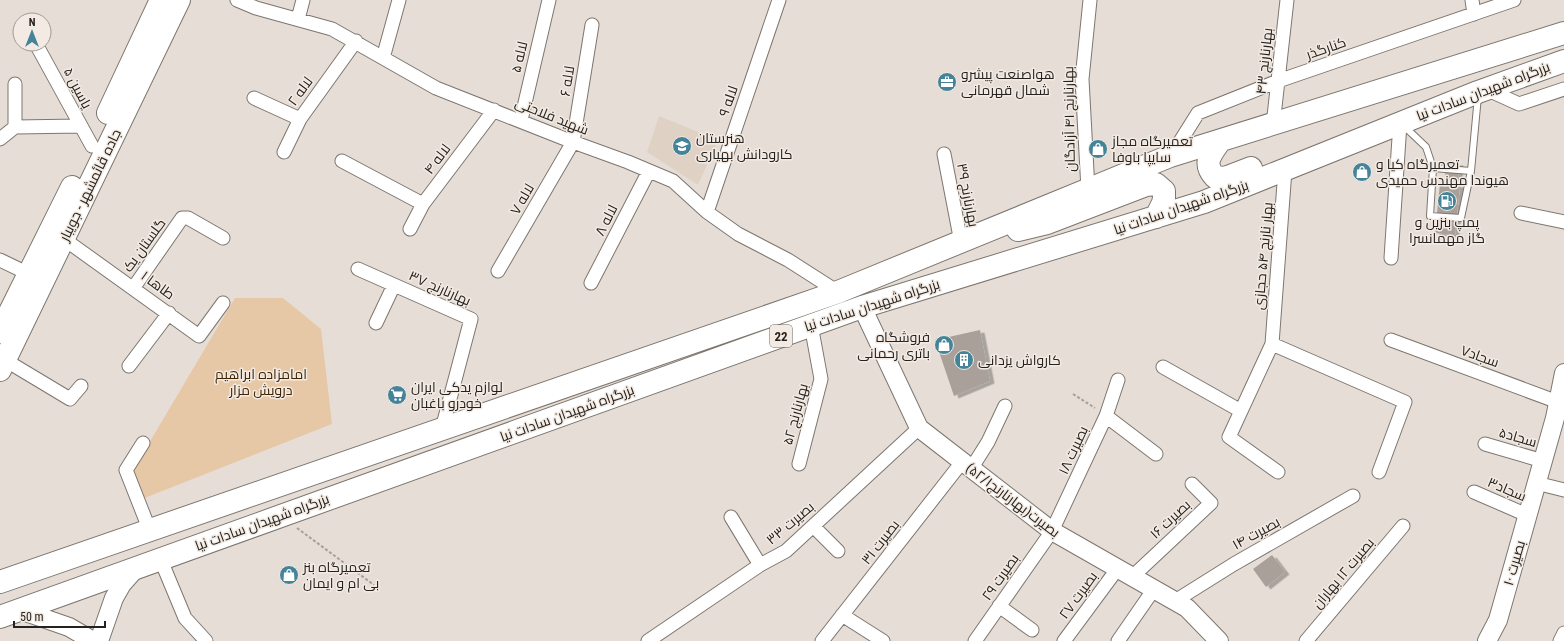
<svg xmlns="http://www.w3.org/2000/svg" width="1564" height="641" font-family="'Roboto Condensed',Cairo,sans-serif">
<style>
.built{fill:#dfd1c4}
.green{fill:#e6c7a6}
.building{fill:#a8a099;filter:url(#shadow)}
.lines{fill:none;stroke-linecap:round;stroke-linejoin:round}
.lane-casing{stroke:#7d766f;stroke-width:8}
.street-casing{stroke:#7d766f;stroke-width:15}
.secondary-casing{stroke:#7d766f;stroke-width:20}
.highway-casing{stroke:#7d766f;stroke-width:24}
.path{stroke:#a59f98;stroke-width:2;stroke-dasharray:3 2;stroke-linecap:butt}
.lane{stroke:#fff;stroke-width:6}
.street{stroke:#fff;stroke-width:13}
.secondary{stroke:#fff;stroke-width:18}
.highway{stroke:#fff;stroke-width:22}
.labels{text-anchor:middle;dominant-baseline:central;stroke-width:3;stroke-linejoin:round;paint-order:stroke}
.shield{fill:#f3ebe3;stroke:#625e59;stroke-width:1}
.shield-label{font-size:13px;font-weight:bold;fill:#24211e}
.street-label{font-size:14px;fill:#24211e;stroke:#f3ebe3}
.poi-label{font-size:14px;fill:#24211e;stroke:#f3ebe3;text-anchor:start}
.park-label{font-size:14px;fill:#3e2403;stroke:#f3ebe3}
</style>
<defs>
<filter id="shadow"><feDropShadow dx="4.5" dy="2.5" stdDeviation="0" flood-color="#0004"/></filter>
</defs>
<rect width="100%" height="100%" fill="#e6ded6"/>
<path class="built" d="M659,116L718,140L698,185L647,152Z"/>
<path class="green" d="M235,298H283L321,329L332,424L142,499L133,470Z"/>
<path class="building" d="M1446,163H1459L1458,179L1445,178Z
M1440,183L1460,185L1455,235L1435,233Z
M980,330L990,381L954,396L935,340Z
M1272,555L1285,572L1266,587L1253,569Z"/>
<g class="lines">
<g class="lane-casing">
<path id="lane" d="M1405,127L1426,147L1433,168L1430,216L1461,218L1471,171L1478,96
M1433,168L1471,171"/>
</g>
<g class="street-casing">
<path id="street" d="M237,0L256,8L332,29L436,88L573,142L628,162L673,181L707,212L738,234L788,260L838,292
M1472,0L1474,14
M298,19L303,0
M36,44L92,146
M383,58L399,0
M15,84V127L80,126
M1486,89L1519,104L1564,89
M254,98L300,119L356,41
M521,120L549,0
M1273,125L1287,0
M0,139L15,127
M284,152L300,119
M944,154L961,242
M1171,156L1198,113L1278,81L1514,0
M342,161L423,204
M1088,190L1082,79L1090,0
M707,212L779,0
M1521,213L1564,222
M410,229L423,204L494,110
M64,239L199,336L223,303
M1391,258L1400,123
M0,260L29,274
M358,269L471,319L442,429
M498,271L573,142L592,25
M591,283L649,171
M134,287L182,218H188L223,238
M376,323L394,285
M1391,340L1558,402
M1272,344L1405,402L1379,472
M5,360L70,399L81,386
M129,366L169,313
M1163,367L1241,411
M1106,416L1156,454
M143,443L126,470L150,531
M1485,444L1543,461
M799,464L821,379L811,325
M971,469L988,442L1005,406
M1278,472L1229,437L1272,344L1285,170
M1536,483L1564,490
M1474,492L1527,515
M731,517L760,565
M813,526L838,551
M160,558L185,618L206,641
M1132,577L1211,503L1192,484
M1175,601L1234,564L1353,496
M999,606L1032,630
M842,615L883,641
M648,641L760,565L786,551L919,428
M822,641L962,462
M975,641L1052,531L1106,416L1118,380
M1064,641L1118,568
M1118,641L1154,589
M1306,641L1403,526
M1560,641L1564,633"/>
</g>
<g class="secondary-casing">
<path id="secondary" d="M862,307L919,428L1052,531L1187,608L1219,641
M20,610L69,627L93,641
M99,641L114,598L122,584L138,566
M1487,641L1498,620L1555,418L1564,373"/>
</g>
<g class="highway-casing">
<path id="highway" d="M108,113L161,0
M1220,141C1211,154 1202,163 1215,177L1225,178L1251,168
M1018,230L1047,223L1146,185L1156,184L1164,191V198L1163,203L1156,217
M0,332L72,187
M0,370L179,0
M0,582L838,292L1170,156L1564,33
M0,617L862,307L1204,202L1478,92L1564,61"/>
</g>
<path class="path" d="M1073,394L1095,408
M297,528L374,585"/>
<use href="#lane" class="lane"/>
<use href="#street" class="street"/>
<use href="#secondary" class="secondary"/>
<use href="#highway" class="highway"/>
</g>
<defs>
<g id="office-disc" transform="scale(1)"><circle r="9.5" fill="#448398" stroke="#f3ebe3"/><path d="M-6-3h4V-5.5h4V-3h4V5H-6ZM-1-4.5V-3h2v-1.5ZM-6 0V1H6V0Z" fill="#fff"/></g>
<g id="school-disc" transform="scale(1)"><circle r="9.5" fill="#448398" stroke="#f3ebe3"/><path d="M0-5L7-2L0 1L-7-2ZM-4 1L0 2.5L4 1V4Q0 6-4 4Z" fill="#fff"/></g>
<g id="shop-disc" transform="scale(1)"><circle r="9.5" fill="#448398" stroke="#f3ebe3"/><path d="M-5-2.5h2.3a2.7 3.5 0 0 1 5.4 0H5L5.5 6h-11ZM-1.5-2.5h3a1.5 2.3 0 0 0-3 0Z" fill="#fff"/></g>
<g id="fuel-disc" transform="scale(1)"><circle r="9.5" fill="#448398" stroke="#f3ebe3"/><path d="M-5.5-6h7V0h2V4h1.3V-2.5L3-4.5l.8-.8L6-3V5H2.5V1h-1V6h-7ZM-4.2-4.7v3.2H.2V-4.7Z" fill="#fff"/></g>
<g id="building-disc" transform="scale(1)"><circle r="9.5" fill="#448398" stroke="#f3ebe3"/><path d="M-4-6H4V6H1V3H-1V6H-4ZM-2.5-4.3h1.7v1.8h-1.7ZM.8-4.3h1.7v1.8H.8ZM-2.5-1h1.7V.8h-1.7ZM.8-1h1.7V.8H.8Z" fill="#fff"/></g>
<g id="supermarket-disc" transform="scale(1)"><circle r="9.5" fill="#448398" stroke="#f3ebe3"/><path d="M-6-5.5h2.5l.6 2H6L4.5 2H-2.5L-4.4-4H-6ZM-1.5 3.2a1.3 1.3 0 1 0 .1 0ZM3 3.2a1.3 1.3 0 1 0 .1 0Z" fill="#fff"/></g>
</defs>
<g fill-rule="evenodd">
<use href="#office-disc" x="947" y="82"/>
<use href="#school-disc" x="682" y="146"/>
<use href="#shop-disc" x="1098" y="149"/>
<use href="#shop-disc" x="1362" y="172"/>
<use href="#fuel-disc" x="1447" y="201"/>
<use href="#shop-disc" x="944" y="345"/>
<use href="#building-disc" x="964" y="360"/>
<use href="#supermarket-disc" x="397" y="395"/>
<use href="#shop-disc" x="289" y="575"/>
</g>
<g class="labels">
<rect class="shield" x="770" y="325" width="22" height="22" rx="3"/>
<g class="shield-label">
<text x="781" y="336">22</text>
</g>
<g class="street-label">
<text transform="translate(1326 48) rotate(-19)">کنارگذر</text>
<text transform="translate(519 57) rotate(-77)">لاله ۵</text>
<text transform="translate(1264 61) rotate(-84)">بهارنارنج ۴۳</text>
<text transform="translate(567 81) rotate(-81)">لاله ۶</text>
<text transform="translate(78 88) rotate(62)">یاسین ۵</text>
<text transform="translate(300 91) rotate(-54)">لاله ۲</text>
<text transform="translate(1483 91) rotate(-21)">بزرگراه شهیدان سادات نیا</text>
<text transform="translate(728 101) rotate(-71)">لاله ۹</text>
<text transform="translate(552 116) rotate(22)">شهید فلاحتی</text>
<text transform="translate(1069 119) rotate(-91)">بهارنارنج ۴۱ آزادگان</text>
<text transform="translate(437 159) rotate(-53)">لاله ۴</text>
<text transform="translate(90 185) rotate(-64)">جاده قائمشهر - جویبار</text>
<text transform="translate(968 195) rotate(79)">بهارنارنج ۳۹</text>
<text transform="translate(522 199) rotate(-60)">لاله ۷</text>
<text transform="translate(1181 207) rotate(-19)">بزرگراه شهیدان سادات نیا</text>
<text transform="translate(606 220) rotate(-63)">لاله ۸</text>
<text transform="translate(144 245) rotate(-54)">گلستان یک</text>
<text transform="translate(1263 256) rotate(-85)">بهار نارنج ۵۴ حجازی</text>
<text transform="translate(158 285) rotate(36)">طاها ۱</text>
<text transform="translate(440 288) rotate(24)">بهارنارنج ۳۷</text>
<text transform="translate(872 305) rotate(-18)">بزرگراه شهیدان سادات نیا</text>
<text transform="translate(1480 356) rotate(20)">سجاد۷</text>
<text transform="translate(567 413) rotate(-20)">بزرگراه شهیدان سادات نیا</text>
<text transform="translate(795 414) rotate(-75)">بهارنارنج ۵۲</text>
<text transform="translate(1518 437) rotate(16)">سجاد۵</text>
<text transform="translate(1073 450) rotate(-65)">بصیرت ۱۸</text>
<text transform="translate(1507 489) rotate(23)">سجاد۳</text>
<text transform="translate(1013 500) rotate(37)">بصیرت(بهارنارنج۵۲/۱)</text>
<text transform="translate(1170 519) rotate(-43)">بصیرت ۱۶</text>
<text transform="translate(262 522) rotate(-20)">بزرگراه شهیدان سادات نیا</text>
<text transform="translate(790 523) rotate(-40)">بصیرت ۳۳</text>
<text transform="translate(1256 533) rotate(-29)">بصیرت ۱۴</text>
<text transform="translate(880 542) rotate(-52)">بصیرت ۳۱</text>
<text transform="translate(1514 563) rotate(-74)">بصیرت ۱۰</text>
<text transform="translate(1343 573) rotate(-50)">بصیرت ۱۲ بهاران</text>
<text transform="translate(1000 577) rotate(-55)">بصیرت ۲۹</text>
<text transform="translate(1078 595) rotate(-54)">بصیرت ۲۷</text>
</g>
<g class="poi-label">
<text x="961" y="74">هواصنعت پیشرو<tspan x="961" dy="16">شمال قهرمانی</tspan></text>
<text x="696" y="138">هنرستان<tspan x="696" dy="16">کارودانش بهیاری</tspan></text>
<text x="1112" y="141">تعمیرگاه مجاز<tspan x="1112" dy="16">سایپا باوفا</tspan></text>
<text x="1376" y="164">تعمیرگاه کیا و<tspan x="1376" dy="16">هیوندا مهندس حمیدی</tspan></text>
<text x="1447" y="222" text-anchor="middle">پمپ بنزین و<tspan x="1447" dy="16">گاز مهمانسرا</tspan></text>
<text x="930" y="337" text-anchor="end">فروشگاه<tspan x="930" dy="16">باتری رحمانی</tspan></text>
<text x="978" y="360">کارواش یزدانی</text>
<text x="411" y="387">لوازم یدکی ایران<tspan x="411" dy="16">خودرو باغبان</tspan></text>
<text x="303" y="567">تعمیرگاه بنز<tspan x="303" dy="16">بی ام و ایمان</tspan></text>
</g>
<g class="park-label">
<text x="261" y="374">امامزاده ابراهیم<tspan x="261" dy="16">درویش مزار</tspan></text>
</g>
</g>
<g transform="translate(32 32)"><circle r="19" fill="#f3ebe3" stroke="#a09a94"/>
<path d="M0-3L7 15L0 10L-7 15Z" fill="#448398"/>
<text y="-6" font-size="11" font-weight="bold" text-anchor="middle" fill="#24211e">N</text>
</g>
<path d="M14 621v6h91v-6" fill="none" stroke="#24211e" stroke-width="2"/>
<text x="20" y="621" font-size="12" fill="#24211e" stroke="#f3ebe3" stroke-width="3" paint-order="stroke">50 m</text>
</svg>
